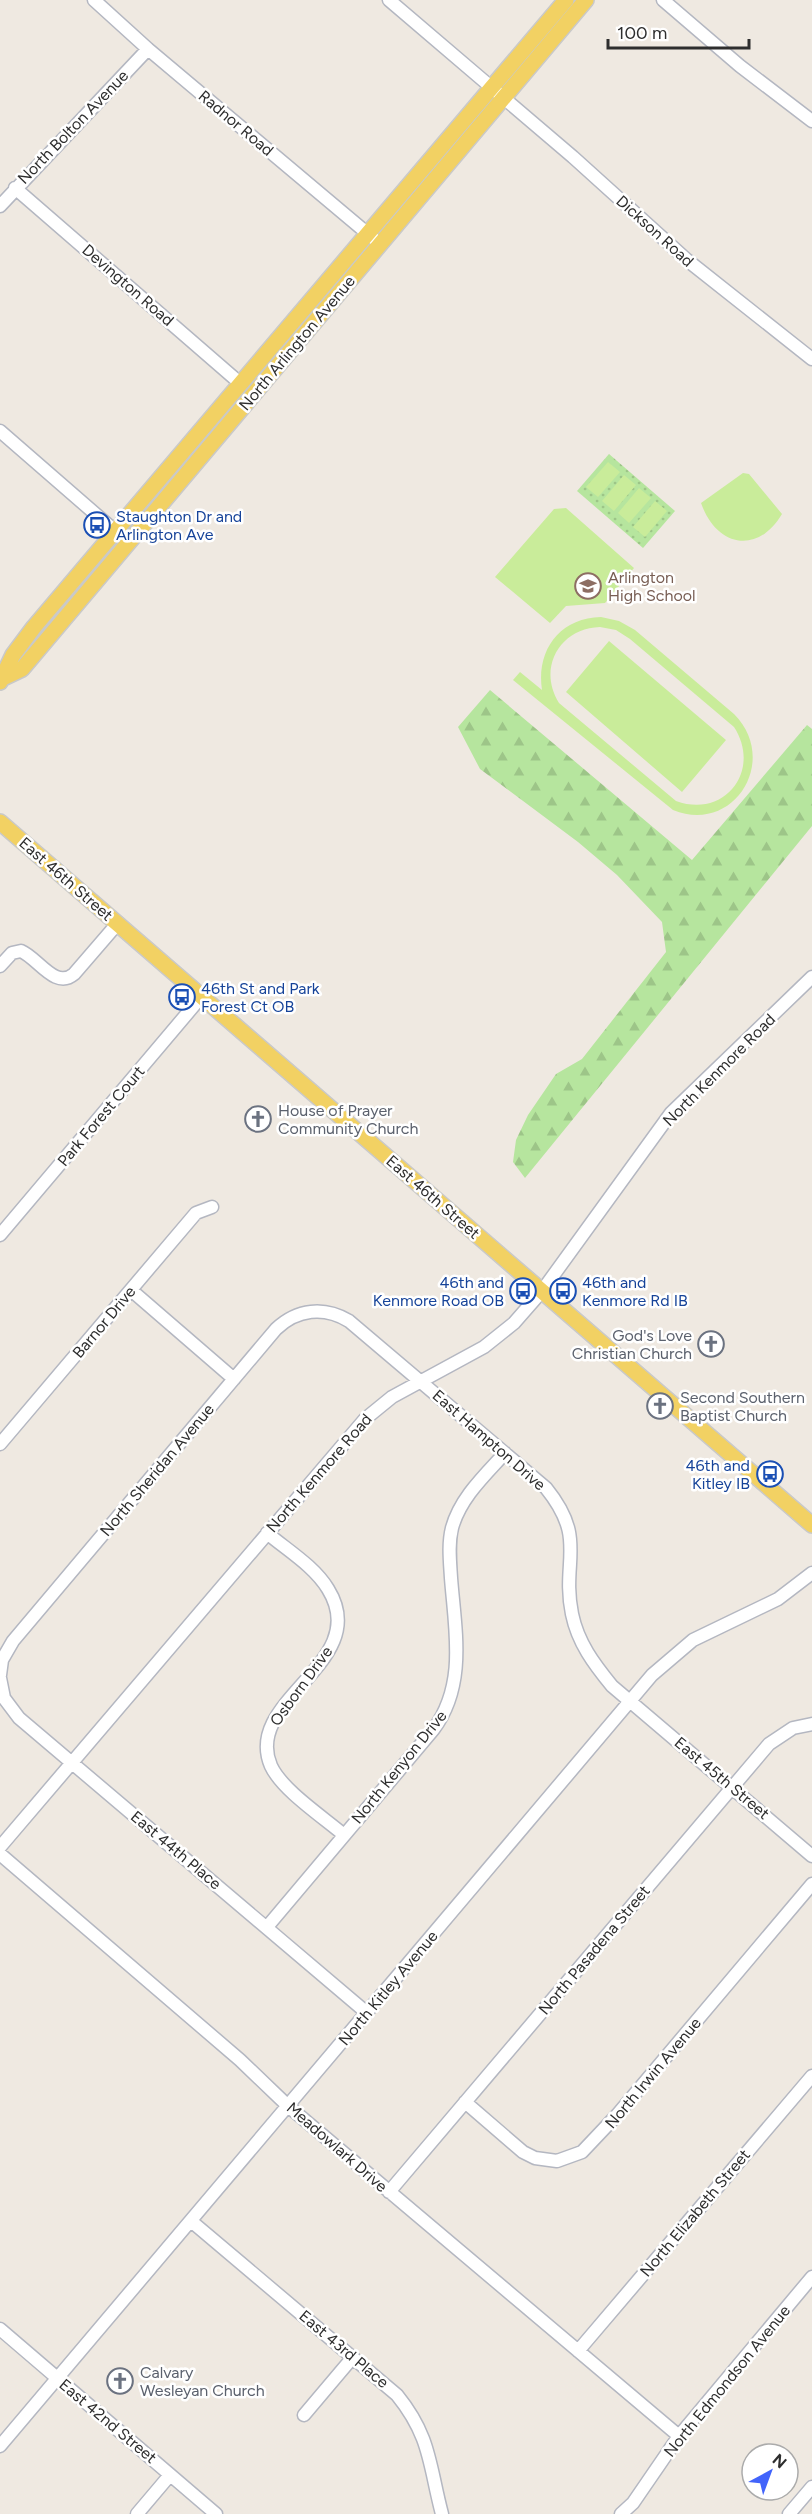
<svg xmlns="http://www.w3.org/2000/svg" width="812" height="2514" font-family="Figtree,sans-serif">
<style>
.forest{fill:url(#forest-firs)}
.park{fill:url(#park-dots)}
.pitch{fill:#c9ec9a;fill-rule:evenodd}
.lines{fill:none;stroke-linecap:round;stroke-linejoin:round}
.minor-casing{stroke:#b4b7c1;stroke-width:15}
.major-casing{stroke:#c9c9c9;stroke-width:18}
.minor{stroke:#fff;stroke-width:12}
.major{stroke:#f2d163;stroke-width:15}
.labels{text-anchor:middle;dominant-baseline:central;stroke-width:5;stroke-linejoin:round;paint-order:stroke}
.street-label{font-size:16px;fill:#2e2e2e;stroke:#fff}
.transit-label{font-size:16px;fill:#164399;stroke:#fff;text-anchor:start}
.education-label{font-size:16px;fill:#785e54;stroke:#fff;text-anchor:start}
.worship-label{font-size:16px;fill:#5b616d;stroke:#fff;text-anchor:start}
</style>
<defs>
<pattern id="forest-firs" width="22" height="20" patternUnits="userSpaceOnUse" patternTransform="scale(1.5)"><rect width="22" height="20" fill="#b6e59e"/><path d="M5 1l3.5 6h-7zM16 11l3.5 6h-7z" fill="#9dc588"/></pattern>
<pattern id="park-dots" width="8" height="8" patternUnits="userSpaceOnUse" patternTransform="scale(1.5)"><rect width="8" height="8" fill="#b6e59e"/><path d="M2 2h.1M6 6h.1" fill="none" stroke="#9dc588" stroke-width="1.8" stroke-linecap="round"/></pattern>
</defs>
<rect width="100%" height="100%" fill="#efe9e1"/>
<path class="forest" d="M490,690L692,860L807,725L812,729V826L525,1178L513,1162L516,1140L528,1115L556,1074L582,1059L666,952L662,922L617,875L578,842L480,769L458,727Z"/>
<path class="park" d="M609,454L675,511L643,548L577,491Z"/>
<path class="pitch" d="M608,462L620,472L598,497L586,487Z
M743,473L749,474L782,514C757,556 716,546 701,503Z
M624,475L636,485L614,511L602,501Z
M639,488L651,498L629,523L618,513Z
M655,501L667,511L645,537L633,527Z
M566,508L634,568L605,603L566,606L550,623L495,577L554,509Z
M601,617L619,621L635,630L734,714C780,760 734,835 673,810L513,680L520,672L542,690C536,651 559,618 601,617ZM600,627L616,630L630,639L734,727C762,770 725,819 676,801L559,703C537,668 560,628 600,627Z
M609,641L726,740L682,792L566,692Z"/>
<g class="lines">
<g class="minor-casing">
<path id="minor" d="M94,0L148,49L374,239
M389,0L573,157L687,260L812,359
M663,0L740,66L812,121
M15,188L241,384
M0,206L148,49
M0,431L115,531
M0,966L12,953L21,951C38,958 55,990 74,974L118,923
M0,1235L202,996
M131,1290L234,1379
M0,1444L196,1213L212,1207
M267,1533C287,1550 314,1566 328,1589C374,1663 242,1699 271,1766C282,1790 323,1817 344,1835
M0,1675L2,1660L13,1641L276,1329C297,1309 324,1306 349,1321L546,1488C588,1540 561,1560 572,1614C578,1643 594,1664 612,1686L812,1856
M0,1678L4,1698L19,1718L367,2013
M0,1847L365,1419L392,1397L484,1347L514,1323L542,1291L671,1113L812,977
M0,1854L240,2060L288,2106L679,2436
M267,1927L433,1730C467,1685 455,1630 451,1578C450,1561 448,1544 452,1528C460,1498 485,1475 505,1453
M465,2102L523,2152L535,2158L557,2161L582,2152L617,2115L812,1884
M389,2192L769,1744L793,1728L812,1724
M191,2221L397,2395C431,2437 429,2465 442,2514
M0,2329L216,2514
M578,2351L812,2076
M304,2415L353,2357
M0,2446L652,1675L693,1640L778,1599L812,1573
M137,2514L170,2475
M621,2514L633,2503L679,2436L812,2277
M789,2514L812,2487"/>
</g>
<g class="major-casing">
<path id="major" d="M3,678L22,669L586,0
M0,682L13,655L34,627L566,0
M0,822L812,1525"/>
</g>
<use href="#minor" class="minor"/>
<use href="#major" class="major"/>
</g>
<defs>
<g id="bus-ring" transform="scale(1.35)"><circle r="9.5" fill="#fff" stroke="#1a4fb4" stroke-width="1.5"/><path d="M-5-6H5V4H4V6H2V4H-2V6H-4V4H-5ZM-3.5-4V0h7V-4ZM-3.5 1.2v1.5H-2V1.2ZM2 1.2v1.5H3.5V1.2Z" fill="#1a4fb4"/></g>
<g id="school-ring" transform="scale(1.35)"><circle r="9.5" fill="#fff" stroke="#8d6e63" stroke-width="1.5"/><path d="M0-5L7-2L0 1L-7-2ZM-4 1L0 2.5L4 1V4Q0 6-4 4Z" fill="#8d6e63"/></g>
<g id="church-ring" transform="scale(1.35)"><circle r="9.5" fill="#fff" stroke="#6b7280" stroke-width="1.5"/><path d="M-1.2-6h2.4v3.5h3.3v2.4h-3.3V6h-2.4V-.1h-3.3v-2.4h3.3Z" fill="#6b7280"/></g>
</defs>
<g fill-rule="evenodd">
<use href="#bus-ring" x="97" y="525"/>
<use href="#school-ring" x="588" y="586"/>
<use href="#bus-ring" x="182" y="997"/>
<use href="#church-ring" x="258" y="1119"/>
<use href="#bus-ring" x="523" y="1291"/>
<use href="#bus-ring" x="563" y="1291"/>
<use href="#church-ring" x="711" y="1344"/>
<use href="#church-ring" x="660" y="1406"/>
<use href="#bus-ring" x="770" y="1474"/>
<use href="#church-ring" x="120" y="2381"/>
</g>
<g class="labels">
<g class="street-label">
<text transform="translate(236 123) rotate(40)">Radnor Road</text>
<text transform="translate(73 127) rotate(-46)">North Bolton Avenue</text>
<text transform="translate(655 231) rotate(42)">Dickson Road</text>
<text transform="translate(128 285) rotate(41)">Devington Road</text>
<text transform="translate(297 343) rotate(-50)">North Arlington Avenue</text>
<text transform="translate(66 879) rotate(41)">East 46th Street</text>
<text transform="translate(719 1070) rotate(-45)">North Kenmore Road</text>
<text transform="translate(101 1116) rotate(-50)">Park Forest Court</text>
<text transform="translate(433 1197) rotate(41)">East 46th Street</text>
<text transform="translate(104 1322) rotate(-50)">Barnor Drive</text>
<text transform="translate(489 1440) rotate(41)">East Hampton Drive</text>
<text transform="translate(157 1470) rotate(-50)">North Sheridan Avenue</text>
<text transform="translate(319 1473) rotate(-49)">North Kenmore Road</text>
<text transform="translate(301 1686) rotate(-54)">Osborn Drive</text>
<text transform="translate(399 1767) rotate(-51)">North Kenyon Drive</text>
<text transform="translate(722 1778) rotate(40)">East 45th Street</text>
<text transform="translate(176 1850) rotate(40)">East 44th Place</text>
<text transform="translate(594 1950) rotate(-50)">North Pasadena Street</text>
<text transform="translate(388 1988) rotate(-50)">North Kitley Avenue</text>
<text transform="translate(653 2073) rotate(-50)">North Irwin Avenue</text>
<text transform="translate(337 2147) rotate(41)">Meadowlark Drive</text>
<text transform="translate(695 2213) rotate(-50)">North Elizabeth Street</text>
<text transform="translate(344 2349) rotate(40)">East 43rd Place</text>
<text transform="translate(727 2381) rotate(-51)">North Edmondson Avenue</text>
<text transform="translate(108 2421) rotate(40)">East 42nd Street</text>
</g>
<g class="transit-label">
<text x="116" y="516">Staughton Dr and<tspan x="116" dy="18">Arlington Ave</tspan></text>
<text x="201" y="988">46th St and Park<tspan x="201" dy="18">Forest Ct OB</tspan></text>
<text x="504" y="1282" text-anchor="end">46th and<tspan x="504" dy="18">Kenmore Road OB</tspan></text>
<text x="582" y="1282">46th and<tspan x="582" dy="18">Kenmore Rd IB</tspan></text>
<text x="750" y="1465" text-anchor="end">46th and<tspan x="750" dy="18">Kitley IB</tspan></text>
</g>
<g class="education-label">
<text x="608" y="577">Arlington<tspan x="608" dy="18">High School</tspan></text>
</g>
<g class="worship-label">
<text x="278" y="1110">House of Prayer<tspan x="278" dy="18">Community Church</tspan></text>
<text x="692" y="1335" text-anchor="end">God's Love<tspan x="692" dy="18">Christian Church</tspan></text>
<text x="680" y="1397">Second Southern<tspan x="680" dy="18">Baptist Church</tspan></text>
<text x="140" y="2372">Calvary<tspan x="140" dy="18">Wesleyan Church</tspan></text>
</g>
</g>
<g transform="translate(770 2472) rotate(41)"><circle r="28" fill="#ffffff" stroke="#ababab" stroke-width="1.5"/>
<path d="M0-4.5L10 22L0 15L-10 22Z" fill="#4264fb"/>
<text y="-9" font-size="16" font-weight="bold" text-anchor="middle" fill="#2e2e2e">N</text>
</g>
<path d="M608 39v9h141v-9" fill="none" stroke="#2e2e2e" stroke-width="3"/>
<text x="617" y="39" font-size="18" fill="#2e2e2e" stroke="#ffffff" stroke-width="4.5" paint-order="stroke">100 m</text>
</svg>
